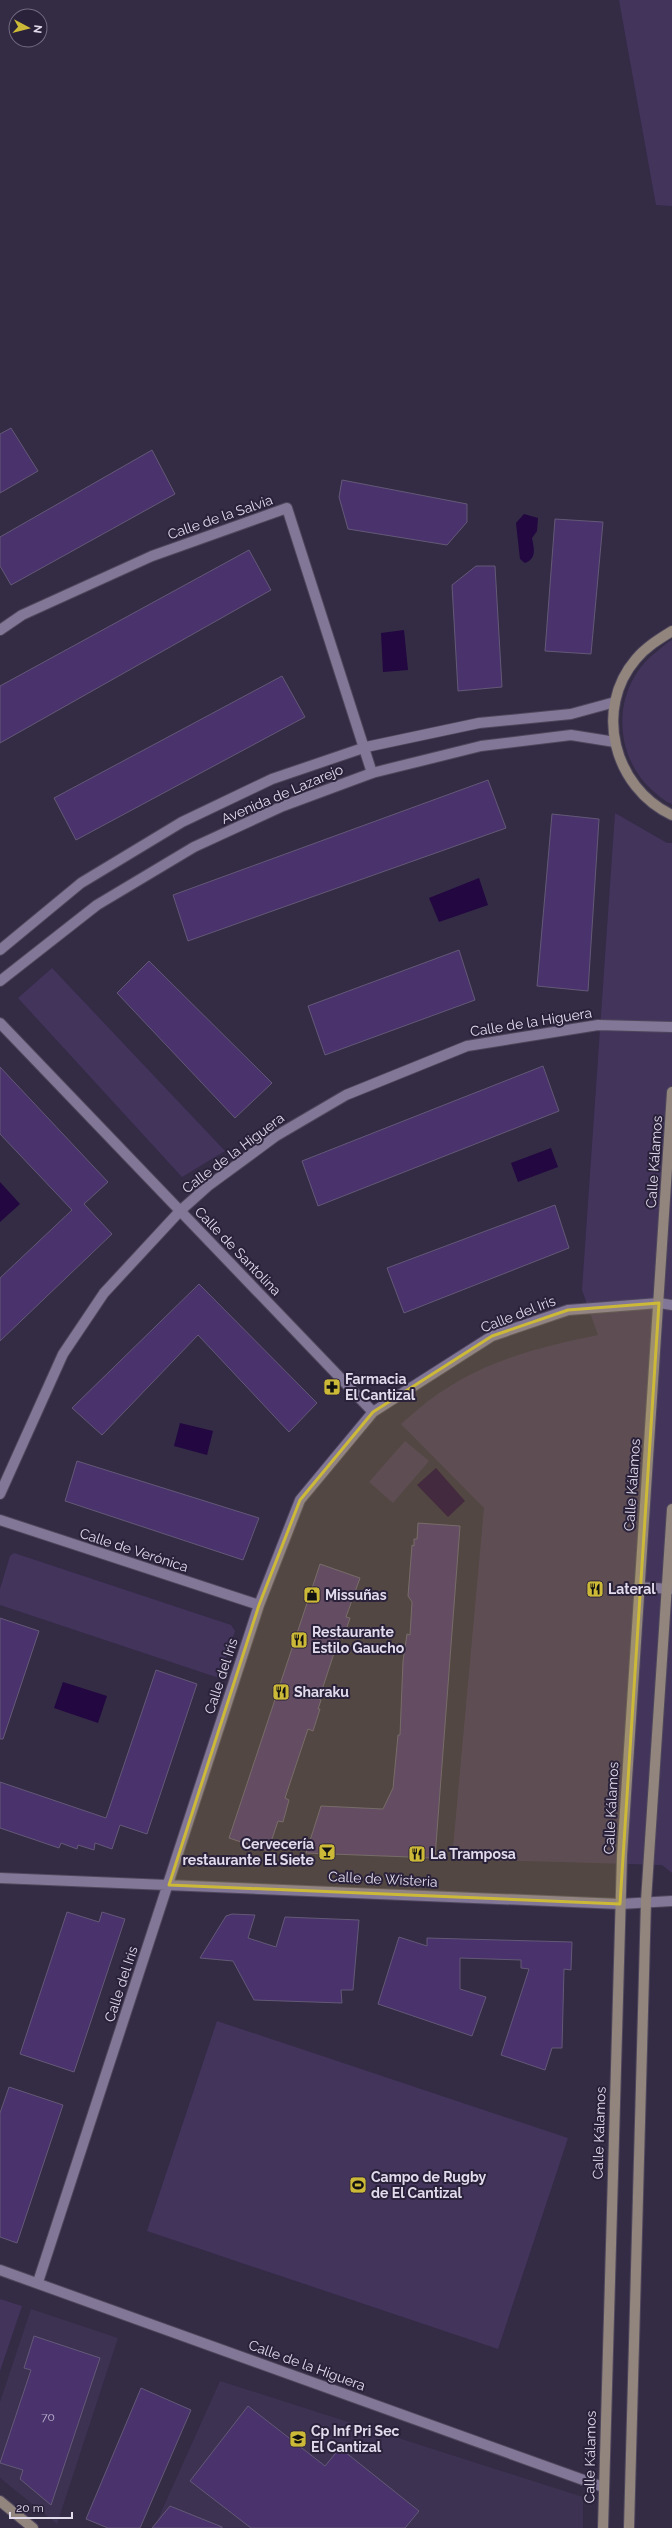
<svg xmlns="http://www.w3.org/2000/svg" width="672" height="2528" font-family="Raleway,sans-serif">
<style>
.built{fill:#3d3252}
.green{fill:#43345c}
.water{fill:#220740}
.building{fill:#4a336d;stroke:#635976}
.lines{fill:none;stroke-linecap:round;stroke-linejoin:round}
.minor-casing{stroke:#4f475c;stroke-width:12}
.tertiary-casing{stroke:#4f475c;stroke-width:12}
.secondary-casing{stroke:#4f475c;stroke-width:12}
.minor{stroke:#827796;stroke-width:10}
.tertiary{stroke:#827796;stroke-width:10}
.secondary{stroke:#91857d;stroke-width:10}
.marked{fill:#ccb938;fill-opacity:0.2;stroke:#ccb938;stroke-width:3;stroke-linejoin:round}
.labels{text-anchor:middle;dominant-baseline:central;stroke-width:4;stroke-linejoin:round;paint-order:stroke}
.number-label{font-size:12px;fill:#bbb1cc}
.street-label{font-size:14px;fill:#e1dbec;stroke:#2a213a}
.poi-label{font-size:14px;font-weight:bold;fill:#e1dbec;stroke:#2a213a;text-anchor:start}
</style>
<rect width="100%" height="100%" fill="#342b45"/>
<path class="built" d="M31,2309L118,2338L57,2524L0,2478V2402Z
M220,2381L583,2497V2528H154Z"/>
<path class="green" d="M619,0H672V206L656,205Z
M672,640V804C664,801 659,796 652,790C612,754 612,687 655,653C660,649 666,643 672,640Z
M615,813L667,843H672V1873L662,1865L452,1859L484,1508L401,1424C415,1412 429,1399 444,1390C491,1359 544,1346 598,1335L582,1290Z
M52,968L225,1151L182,1177L18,998Z
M405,1441L429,1461L393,1503L369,1482Z
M14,1553L231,1625L235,1631L219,1678L0,1605V1589L10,1556Z
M217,2021L568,2138L498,2349L147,2231Z
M0,2299L22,2306L0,2371Z"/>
<path class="water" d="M524,514L538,518L537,531L532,538C534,549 537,558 525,563L520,559L516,523Z
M404,630L408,670L383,672L381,633Z
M479,878L488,905L439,922L429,898Z
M551,1148L558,1167L518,1182L511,1163Z
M0,1182L20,1204L0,1222Z
M180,1423L213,1431L207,1455L174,1446Z
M436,1468L465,1501L448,1517L417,1485Z
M63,1682L107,1696L98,1723L54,1708Z"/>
<path class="building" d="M11,428L38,471L0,493V434Z
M152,450L175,494L11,585L0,566V537Z
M342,480L467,504V522L447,545L348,529L339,497Z
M555,519L603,522L591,654L545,651Z
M249,550L271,590L0,743V686Z
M476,566H495L502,687L458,691L452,585Z
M282,676L305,717L76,840L54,798Z
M488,780L506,828L188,941L173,895Z
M552,814L599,819L588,991L537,986Z
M459,950L475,1000L325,1055L308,1006Z
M149,961L272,1083L235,1118L117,993Z
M543,1066L559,1111L318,1206L302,1161Z
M0,1067L108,1182L84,1204L112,1234L0,1341V1278L72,1210L0,1134Z
M555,1205L569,1248L404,1313L387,1268Z
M199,1284L317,1403L289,1432L198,1335L102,1435L72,1408Z
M77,1461L259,1518L243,1560L65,1501Z
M418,1523L460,1526L435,1858L306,1853L321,1806L383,1809L393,1788L398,1735H400L403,1661L407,1634L410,1635L412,1602L408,1596L412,1545L414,1546V1539H417Z
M320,1564L360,1578L346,1617L350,1618L343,1639L339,1638L319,1699L321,1700L318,1709H320L313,1731L308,1729L285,1798L289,1800L283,1822L278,1821L268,1851L229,1838Z
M0,1618L39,1631L3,1739H0Z
M156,1670L197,1684L147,1834L120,1825L112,1849L95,1843L94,1850L78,1845L77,1849L61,1843L59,1848L0,1828V1782L106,1818Z
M67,1912L99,1922L102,1912L125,1919L74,2072L20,2054Z
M232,1914L255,1915L248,1938L276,1947L285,1917L359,1920L353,1990H341L342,2003L254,2000L233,1961L200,1958L226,1916Z
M399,1937L427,1946V1938L572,1942L571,1970L564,1969L562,2048H552L545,2070L501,2055L529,1969L521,1968V1960L460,1958V1989L486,1997L472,2036L378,2004Z
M9,2087L63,2105L17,2243L0,2237V2113Z
M34,2336L100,2358L51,2505L20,2479L23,2470L0,2463L31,2370L24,2368Z
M141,2388L191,2410L140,2528H108L86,2519Z
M248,2406L325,2466L340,2448L419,2511L405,2528H251L190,2481Z
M170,2506L222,2527V2528H152Z"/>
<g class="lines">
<g class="minor-casing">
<path id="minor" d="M0,630L22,615L152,556L287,508L372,773
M0,1023L373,1412
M0,1494L63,1354L104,1293L180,1211L208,1186L276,1136L346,1095L467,1046L598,1025L672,1027
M0,1520L259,1605
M638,1587L672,1589
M0,1878L620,1904L672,1901
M0,2270L603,2487
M38,2282L259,1605L300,1500L373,1412L492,1336L568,1310L659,1303L672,1305"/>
</g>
<g class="tertiary-casing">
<path id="tertiary" d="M0,950L81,883L182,822L272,779L366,747L479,723L571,714L615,702
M0,981L97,905L194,847L283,806L372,773L481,746L571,735L615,742"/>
</g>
<g class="secondary-casing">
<path id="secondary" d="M672,631C659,639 646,647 636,659C593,709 614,788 672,815
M0,2501L33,2528
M603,2528L622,1856L672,1092
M629,2528L646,1901L672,1509"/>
</g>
<use href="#minor" class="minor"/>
<use href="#tertiary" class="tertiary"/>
<use href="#secondary" class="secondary"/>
</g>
<path class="marked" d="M659,1303L620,1904L169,1885L259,1605L300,1500L373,1412L492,1336L568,1310Z"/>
<defs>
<g id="pharmacy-square" transform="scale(0.9)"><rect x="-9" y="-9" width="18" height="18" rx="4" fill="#ccb938" stroke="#2a213a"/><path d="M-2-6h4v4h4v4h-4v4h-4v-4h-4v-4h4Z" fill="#111"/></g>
<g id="restaurant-square" transform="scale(0.9)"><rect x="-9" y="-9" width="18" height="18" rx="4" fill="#ccb938" stroke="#2a213a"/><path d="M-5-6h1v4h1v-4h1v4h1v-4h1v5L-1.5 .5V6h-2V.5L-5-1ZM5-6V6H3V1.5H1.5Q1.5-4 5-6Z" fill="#111"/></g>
<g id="shop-square" transform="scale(0.9)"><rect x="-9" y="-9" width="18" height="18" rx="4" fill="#ccb938" stroke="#2a213a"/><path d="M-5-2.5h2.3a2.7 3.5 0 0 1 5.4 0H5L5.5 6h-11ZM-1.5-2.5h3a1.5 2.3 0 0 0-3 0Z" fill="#111"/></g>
<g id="bar-square" transform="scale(0.9)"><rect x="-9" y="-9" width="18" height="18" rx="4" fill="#ccb938" stroke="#2a213a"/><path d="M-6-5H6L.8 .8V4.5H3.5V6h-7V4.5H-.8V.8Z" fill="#111"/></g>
<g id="stadium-square" transform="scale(0.9)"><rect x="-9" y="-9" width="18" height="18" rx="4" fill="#ccb938" stroke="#2a213a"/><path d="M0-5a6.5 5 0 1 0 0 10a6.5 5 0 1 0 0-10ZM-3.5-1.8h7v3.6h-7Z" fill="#111"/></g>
<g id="school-square" transform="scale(0.9)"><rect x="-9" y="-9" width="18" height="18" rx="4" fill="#ccb938" stroke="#2a213a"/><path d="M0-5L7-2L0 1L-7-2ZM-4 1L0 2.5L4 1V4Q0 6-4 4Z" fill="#111"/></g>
</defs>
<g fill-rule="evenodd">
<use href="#pharmacy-square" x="332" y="1387"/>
<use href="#restaurant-square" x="595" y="1589"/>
<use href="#shop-square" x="312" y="1595"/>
<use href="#restaurant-square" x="299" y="1640"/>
<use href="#restaurant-square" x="281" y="1692"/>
<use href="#bar-square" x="327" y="1852"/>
<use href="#restaurant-square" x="417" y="1854"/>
<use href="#stadium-square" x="358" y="2185"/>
<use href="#school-square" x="298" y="2439"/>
</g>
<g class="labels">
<g class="number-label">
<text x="48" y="2417">70</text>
</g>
<g class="street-label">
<text transform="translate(220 517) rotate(-19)">Calle de la Salvia</text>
<text transform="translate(282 794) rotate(-23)">Avenida de Lazarejo</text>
<text transform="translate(531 1022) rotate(-9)">Calle de la Higuera</text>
<text transform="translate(233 1153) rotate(-37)">Calle de la Higuera</text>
<text transform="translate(654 1162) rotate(-86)">Calle Kálamos</text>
<text transform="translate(238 1251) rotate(46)">Calle de Santolina</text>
<text transform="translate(518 1314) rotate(-21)">Calle del Iris</text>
<text transform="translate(632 1485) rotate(-86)">Calle Kálamos</text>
<text transform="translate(134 1550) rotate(18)">Calle de Verónica</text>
<text transform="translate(221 1676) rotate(-72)">Calle del Iris</text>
<text transform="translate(611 1808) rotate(-87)">Calle Kálamos</text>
<text transform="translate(383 1879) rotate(3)">Calle de Wisteria</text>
<text transform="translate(121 1984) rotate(-72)">Calle del Iris</text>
<text transform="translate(599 2133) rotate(-88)">Calle Kálamos</text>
<text transform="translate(307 2365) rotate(20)">Calle de la Higuera</text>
<text transform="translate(590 2457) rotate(-89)">Calle Kálamos</text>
</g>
<g class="poi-label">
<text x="345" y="1379">Farmacia<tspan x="345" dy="16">El Cantizal</tspan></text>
<text x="608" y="1589">Lateral</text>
<text x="325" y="1595">Missuñas</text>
<text x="312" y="1632">Restaurante<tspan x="312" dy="16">Estilo Gaucho</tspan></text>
<text x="294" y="1692">Sharaku</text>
<text x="314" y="1844" text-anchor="end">Cervecería<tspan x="314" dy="16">restaurante El Siete</tspan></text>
<text x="430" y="1854">La Tramposa</text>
<text x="371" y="2177">Campo de Rugby<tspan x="371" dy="16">de El Cantizal</tspan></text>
<text x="311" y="2431">Cp Inf Pri Sec<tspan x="311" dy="16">El Cantizal</tspan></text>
</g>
</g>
<g transform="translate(28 28) rotate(97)"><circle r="19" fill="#2a213a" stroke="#736b81"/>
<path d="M0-3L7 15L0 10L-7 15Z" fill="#ccb938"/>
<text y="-6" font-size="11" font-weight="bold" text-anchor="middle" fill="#e1dbec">N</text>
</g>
<path d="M10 2512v6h62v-6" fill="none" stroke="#e1dbec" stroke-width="2"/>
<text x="16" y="2512" font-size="12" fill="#e1dbec" stroke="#2a213a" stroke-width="3" paint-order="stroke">20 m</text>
</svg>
